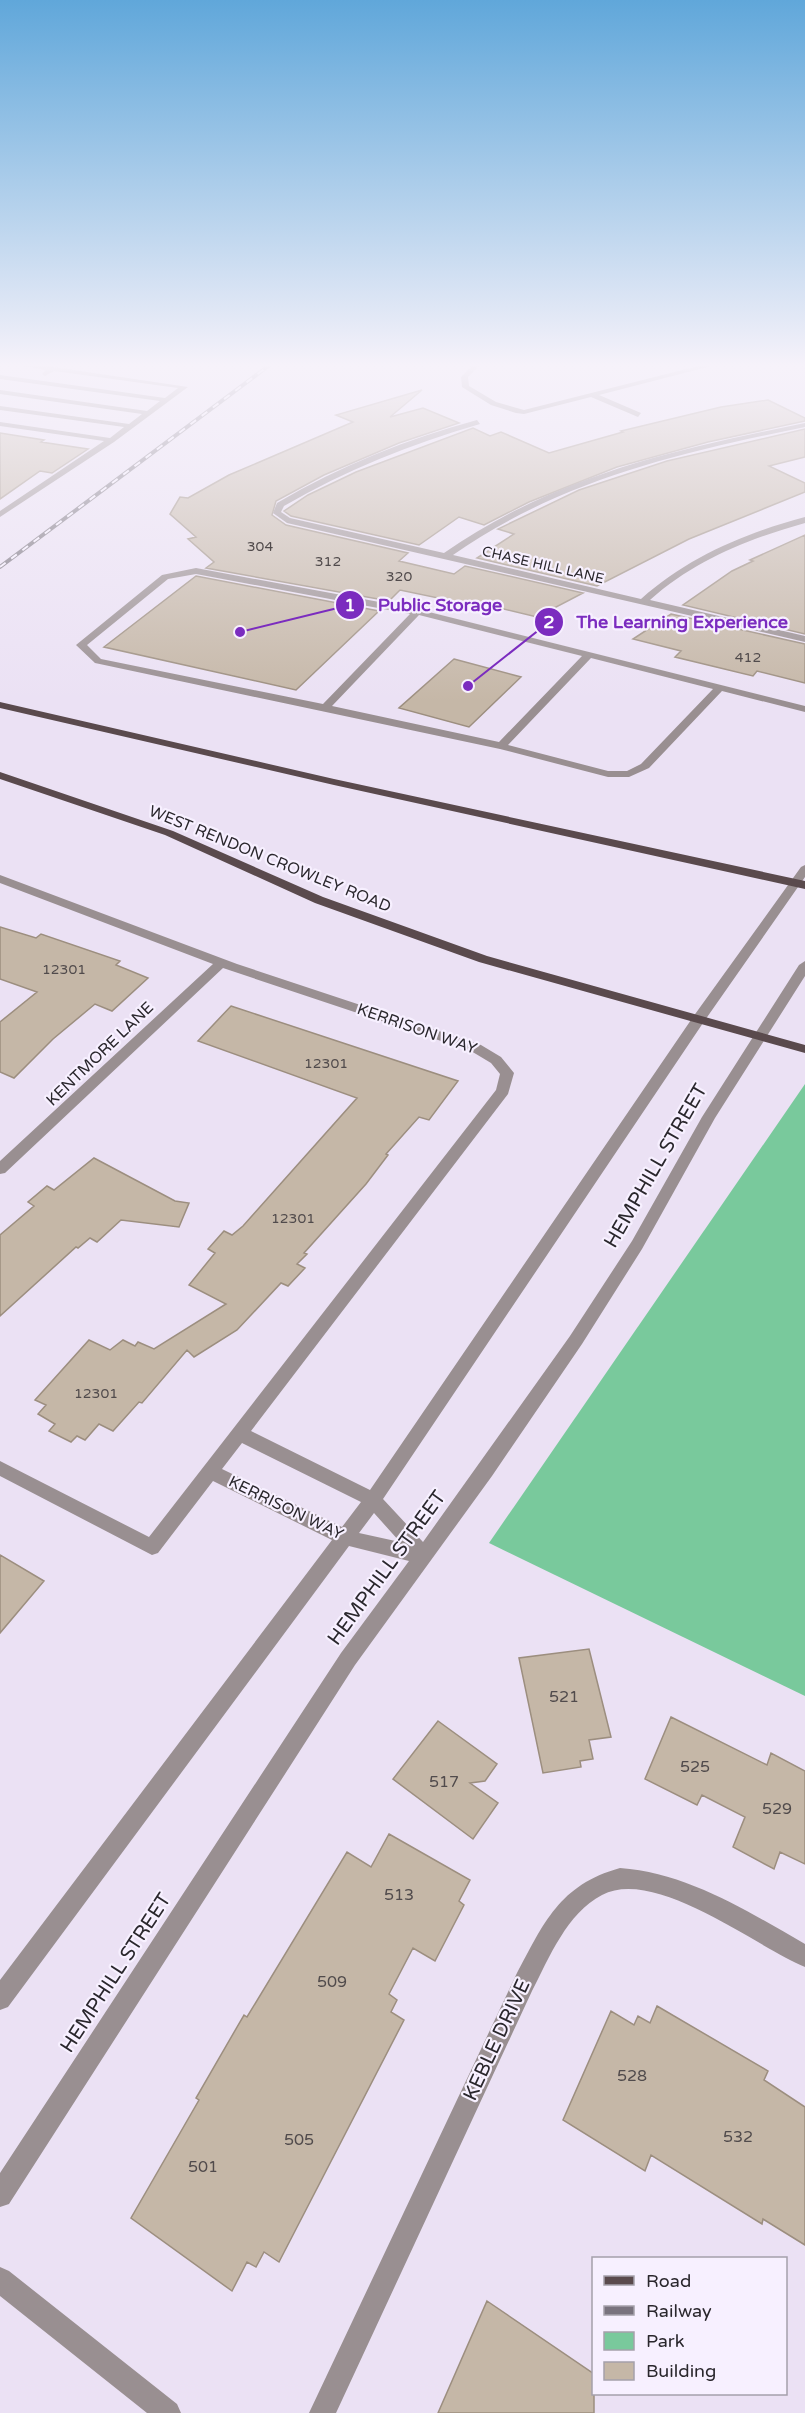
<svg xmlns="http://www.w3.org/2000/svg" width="805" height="2413" font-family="'Varela Round',sans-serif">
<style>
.green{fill:#79c99c}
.building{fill:#c5b7a7;stroke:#9c8e7f;stroke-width:1.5}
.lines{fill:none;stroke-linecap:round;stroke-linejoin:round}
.minor{fill:#998f91;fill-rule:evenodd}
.major{fill:#5a4a4d;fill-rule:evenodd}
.rail-casing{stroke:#79737e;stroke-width:4}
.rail{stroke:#f7f0ff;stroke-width:2;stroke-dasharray:7;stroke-linecap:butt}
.labels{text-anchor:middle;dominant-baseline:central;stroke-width:4.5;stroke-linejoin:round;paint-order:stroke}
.number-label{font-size:14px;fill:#514b4c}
.far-street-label{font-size:14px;fill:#2a272d;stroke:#f7f0ff}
.street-label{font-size:16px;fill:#2a272d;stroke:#f7f0ff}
.near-number-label{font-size:16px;fill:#514b4c}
.near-street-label{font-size:20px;fill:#2a272d;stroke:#f7f0ff}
.leader{fill:none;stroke:#7b2cbf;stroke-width:2}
.callout-dot{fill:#7b2cbf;stroke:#f7f0ff;stroke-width:2}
.mark-label{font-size:18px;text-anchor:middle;font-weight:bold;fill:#fff}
.callout-label{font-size:18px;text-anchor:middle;font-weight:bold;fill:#7b2cbf;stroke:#f7f0ff;stroke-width:4.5;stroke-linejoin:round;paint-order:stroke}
</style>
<rect width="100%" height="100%" fill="#ebe1f4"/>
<path class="green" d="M805,1084V1696L489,1543Z"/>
<path class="building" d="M422,390L390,417L423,408L459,423L399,443L324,475L276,501L272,515L286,525L408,553L399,561L454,574L465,566L583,593L537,617L466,600L462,603L400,590L389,601L206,568L214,562L188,539L196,537L170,514L180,497L188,498L229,475L353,422L336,415Z
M768,400L805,418V421L708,442L617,467L529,502L484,525L459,517L419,545L291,516L284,511L308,495L356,472L473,428L490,436L501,432L549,453L623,432L621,431L721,407Z
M805,429V457L769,466L805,483V492L689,539L597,586L477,558L514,534L498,529L579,490L667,461Z
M0,433L44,440L41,442L88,449L52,473L40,471L0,499Z
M805,535V634L683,605L732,571L753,561L750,560Z
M196,576L379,611L296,690L104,647Z
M671,614L805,644V683L757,671L753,676L675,657L681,651L633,639Z
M454,659L521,677L469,727L399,708Z
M0,927L36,938L41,934L120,961L116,965L148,978L112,1011L95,1004L53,1039L14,1078L0,1072V1022L37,992L0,979Z
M231,1006L458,1081L429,1120L419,1117L386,1154L388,1155L366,1184L304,1253L307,1254L297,1264L305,1268L288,1286L281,1283L237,1330L194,1357L187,1350L142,1403L139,1402L113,1431L99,1424L85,1440L77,1436L71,1442L49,1431L55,1424L38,1414L46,1405L35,1400L89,1340L110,1350L123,1340L135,1346L138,1342L154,1349L226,1304L189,1285L215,1253L208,1249L224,1231L232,1235L243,1226L357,1098L198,1041Z
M94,1158L175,1201L189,1203L179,1227L121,1220L97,1242L90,1238L78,1248L76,1247L0,1316V1235L34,1206L28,1202L47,1186L54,1190Z
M0,1555L44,1581L0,1633Z
M589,1649L611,1737L589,1740L593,1759L580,1761L581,1767L543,1773L519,1658Z
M671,1717L767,1765L771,1753L805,1771V1864L780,1852L774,1869L733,1847L745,1817L702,1795L697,1805L645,1779Z
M438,1721L497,1764L485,1781L470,1783L498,1803L473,1839L393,1779Z
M389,1834L470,1880L459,1901L464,1905L435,1961L413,1948L389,1994L397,2000L391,2012L404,2020L279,2262L264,2252L256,2267L247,2262L232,2291L131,2218L199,2100L196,2098L244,2015L247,2017L347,1852L371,1867Z
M657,2006L768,2071L764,2080L805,2107V2245L763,2219L762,2224L651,2155L645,2171L563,2120L611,2011L634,2025L638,2016L650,2023Z
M487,2301L594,2374V2413H438Z"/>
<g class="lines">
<path class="minor" d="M12,364H33L188,387L114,442L0,517V511L104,441L0,426V422L110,438L124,427L0,410V406L129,424L142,414L0,394V390L147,411L160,401L0,379V375L165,398L178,388L54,371L45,376L42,374L46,370Z
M474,364H481L468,377L469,386L496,402L524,410L706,364H719L599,395L641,413L638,417L591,397L524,414L516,413L491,405L462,387L461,377Z
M477,420L480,424C411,444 346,470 284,506L281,512L290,518L444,553C557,475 673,450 805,423V427C679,453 560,480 453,555L641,599C688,557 745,533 805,517V523C748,539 695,560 650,600L805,636V642L287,523L273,513L277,503C340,466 407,439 477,420Z
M196,568L417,609L805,706V712L722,691L649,768L629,777H608L500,749L95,663L76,645L162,575ZM196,574L410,614L323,704L101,659L87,645L168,579ZM419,615L582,656L499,742L332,706ZM591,658L713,689L641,764L627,771H608L508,745Z
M805,865V877L703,1023L383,1499L423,1542L570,1336L632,1241L702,1117L799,965L805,961V976L715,1118L642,1249L582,1344L492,1476L355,1665L9,2204L0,2207V2173L341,1653L409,1561L349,1546L8,2007L0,2010V1980L332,1540L213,1481L158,1553L152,1555L0,1476V1461L149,1537L496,1090L500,1074L491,1063L471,1051L223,968L5,1173L0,1174V1161L213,964L0,883V875L237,964L481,1045L501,1057L514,1073L508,1094L251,1431L370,1490L693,1017L801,867ZM242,1443L361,1502L342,1527L222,1469ZM374,1513L400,1542L359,1533Z
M620,1868C688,1873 747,1911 805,1944V1967C756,1947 656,1867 602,1895C567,1913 549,1958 532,1991L336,2413H309L516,1975C544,1923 559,1885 620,1868Z
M0,2267L9,2271L177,2404L181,2413H147L0,2296Z"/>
<path class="major" d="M0,702L334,779L805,881V889L334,785L0,708Z
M0,772L173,831L323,897L487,956L805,1045V1053L479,962L315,903L165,835L0,779Z"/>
<g class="rail-casing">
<path id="rail" d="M0,567L271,364"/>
</g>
<use href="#rail" class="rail"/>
</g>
<linearGradient id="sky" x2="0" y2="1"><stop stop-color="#60a7da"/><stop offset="0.52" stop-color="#f6f2fa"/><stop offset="1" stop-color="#f6f2fa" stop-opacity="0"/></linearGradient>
<rect width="805" height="702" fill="url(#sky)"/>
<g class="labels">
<g class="number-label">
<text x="260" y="546">304</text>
<text x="328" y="561">312</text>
<text x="399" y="576">320</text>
<text x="748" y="657">412</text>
<text x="64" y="969">12301</text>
<text x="326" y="1063">12301</text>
<text x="293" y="1218">12301</text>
<text x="96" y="1393">12301</text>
</g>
<g class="far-street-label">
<text transform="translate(543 565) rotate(13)">CHASE HILL LANE</text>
</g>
<g class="street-label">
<text transform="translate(270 859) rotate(22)">WEST RENDON CROWLEY ROAD</text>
<text transform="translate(417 1029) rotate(19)">KERRISON WAY</text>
<text transform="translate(100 1054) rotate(-44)">KENTMORE LANE</text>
<text transform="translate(286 1508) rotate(26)">KERRISON WAY</text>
</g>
<g class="near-number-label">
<text x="564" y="1697">521</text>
<text x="695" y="1767">525</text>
<text x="444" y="1782">517</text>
<text x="777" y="1809">529</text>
<text x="399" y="1895">513</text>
<text x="332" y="1982">509</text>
<text x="632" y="2076">528</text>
<text x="738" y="2137">532</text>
<text x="299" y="2140">505</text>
<text x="203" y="2167">501</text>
</g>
<g class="near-street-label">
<text transform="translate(656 1166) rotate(-60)">HEMPHILL STREET</text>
<text transform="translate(387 1568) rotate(-54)">HEMPHILL STREET</text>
<text transform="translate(116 1973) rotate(-57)">HEMPHILL STREET</text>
<text transform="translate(497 2040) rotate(-65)">KEBLE DRIVE</text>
</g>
</g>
<path class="leader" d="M240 632L350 605M468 686L549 622"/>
<g class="callout-dot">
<circle cx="240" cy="632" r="6"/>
<circle cx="468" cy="686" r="6"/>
<circle cx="350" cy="605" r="15"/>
<circle cx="549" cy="622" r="15"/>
</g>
<g class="mark-label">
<text x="350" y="611">1</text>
<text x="549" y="628">2</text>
</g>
<g class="callout-label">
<text x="440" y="611">Public Storage</text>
<text x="682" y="628">The Learning Experience</text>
</g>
<rect x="592" y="2257" width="195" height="138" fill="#f7f0ff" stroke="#a5a0ab" stroke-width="1.5"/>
<rect x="604" y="2276" width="30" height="9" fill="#5a4a4d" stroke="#a5a0ab" stroke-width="1.5"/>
<text x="646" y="2287" font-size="18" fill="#2a272d">Road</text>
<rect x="604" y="2306" width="30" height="9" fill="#79737e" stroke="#a5a0ab" stroke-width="1.5"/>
<text x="646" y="2317" font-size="18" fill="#2a272d">Railway</text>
<rect x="604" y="2332" width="30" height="18" fill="#79c99c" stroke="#a5a0ab" stroke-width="1.5"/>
<text x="646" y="2347" font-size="18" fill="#2a272d">Park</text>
<rect x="604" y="2362" width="30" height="18" fill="#c5b7a7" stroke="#a5a0ab" stroke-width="1.5"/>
<text x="646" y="2377" font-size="18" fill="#2a272d">Building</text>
</svg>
